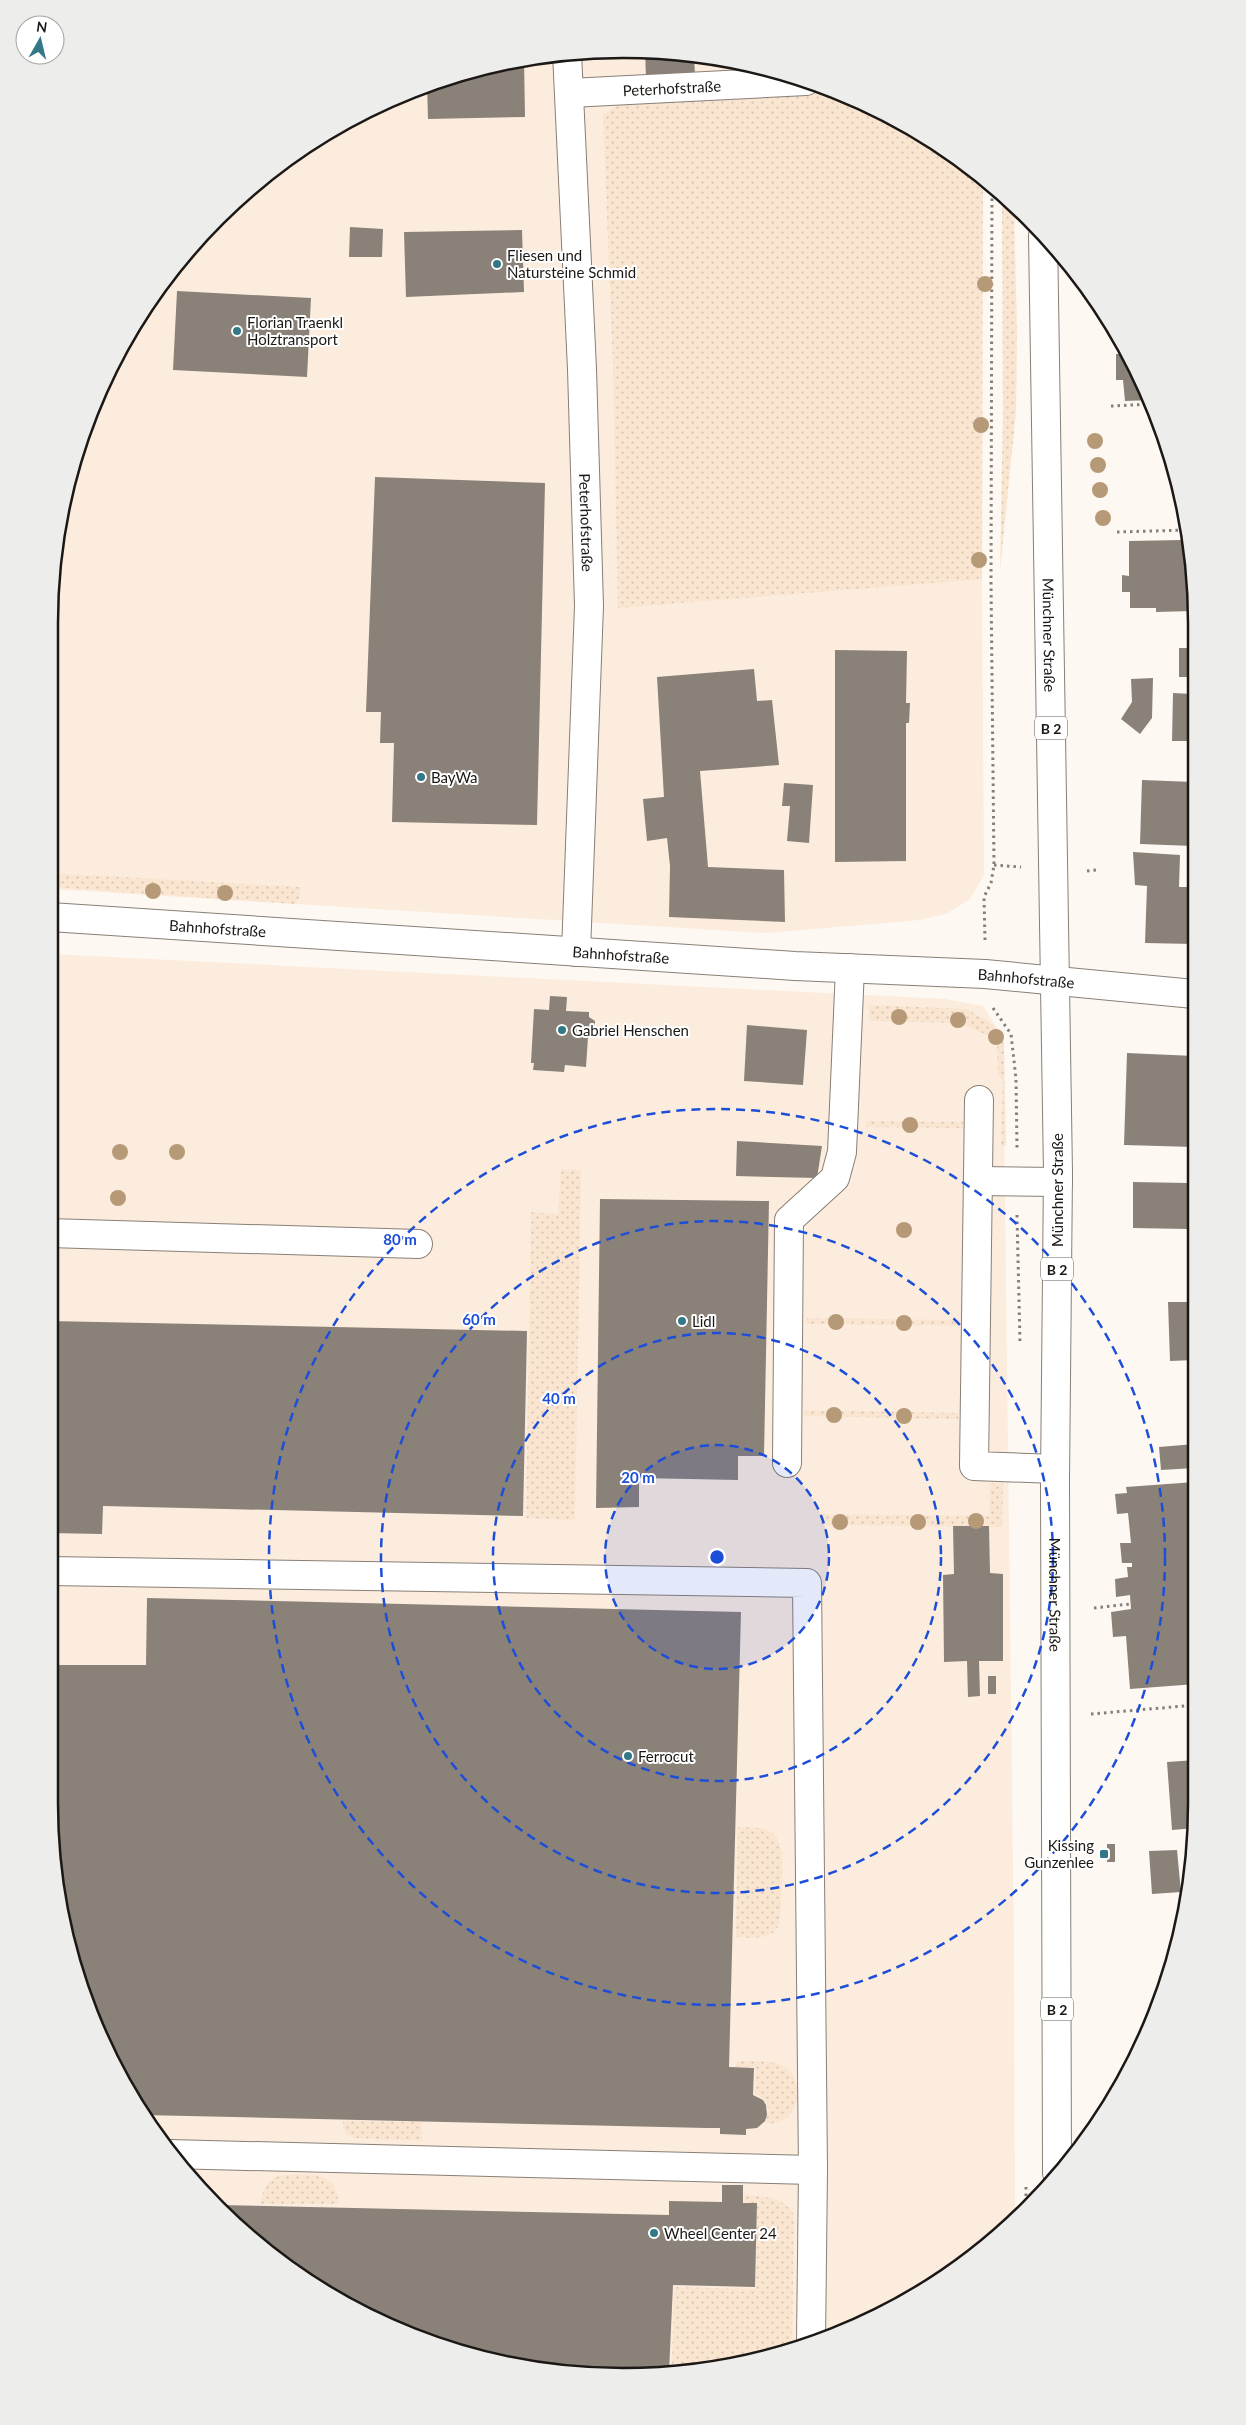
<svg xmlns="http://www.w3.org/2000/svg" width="1246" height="2425" font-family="Lato,sans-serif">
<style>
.built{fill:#fcecdd}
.grass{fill:url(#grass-dots)}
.building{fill:#8a8179}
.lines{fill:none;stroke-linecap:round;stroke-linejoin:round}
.minor-casing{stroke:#887f77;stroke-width:30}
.major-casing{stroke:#887f77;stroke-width:30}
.path{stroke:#847f7b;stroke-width:3;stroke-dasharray:2.5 4;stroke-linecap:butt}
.minor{stroke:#fff;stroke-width:28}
.major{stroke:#fff;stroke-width:28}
.tree{fill:#b69977}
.ring{fill:none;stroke:#1d4ed8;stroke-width:2.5;stroke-dasharray:9 6}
.poi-dot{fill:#337887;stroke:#fff;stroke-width:2}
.labels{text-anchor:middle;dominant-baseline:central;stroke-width:4;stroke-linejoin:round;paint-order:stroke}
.shield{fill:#fff;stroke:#5f5d5b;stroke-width:1}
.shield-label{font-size:14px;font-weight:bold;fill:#1b1815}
.street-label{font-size:15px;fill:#1b1815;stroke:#fff}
.poi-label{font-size:15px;fill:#1b1815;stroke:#fff;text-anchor:start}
.rim{fill:none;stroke:#1b1815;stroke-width:2.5}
.centre{fill:#1d4ed8;stroke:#fff;stroke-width:2.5}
.ring-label{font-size:15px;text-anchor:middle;font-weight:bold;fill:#1d4ed8;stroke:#fff;stroke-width:4;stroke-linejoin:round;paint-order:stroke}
</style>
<defs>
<pattern id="grass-dots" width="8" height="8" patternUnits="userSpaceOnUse" patternTransform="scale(1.25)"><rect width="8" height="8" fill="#fae5d1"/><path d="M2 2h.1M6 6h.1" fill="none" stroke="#d6c4b3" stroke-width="1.8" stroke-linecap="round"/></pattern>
</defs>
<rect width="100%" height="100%" fill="#fef8f2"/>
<path class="built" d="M660,50L771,68L877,108L981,425L984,875L970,899L946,914L920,920L766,933L50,889V586L68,475L108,369L167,274L244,191L336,126L438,79L548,54Z
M50,954L945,999L983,1006L1003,1038L1014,1951L1015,2221L972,2258L877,2317L772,2357L698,2371L586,2375L511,2365L403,2332L304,2280L244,2234L168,2152L126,2089L79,1987L60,1914L49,1802Z"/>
<path class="grass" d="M833,91L877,108L983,179L982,579L618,608L613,365L603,115L619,103Z
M1002,192L1014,204L1017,333L1016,411L1000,571L1003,417Z
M50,873L300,887V897L295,904L50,887Z
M869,1005L967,1009L989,1022L999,1031L1004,1044L1006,1146H1001L1003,1081L998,1074L997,1042L994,1038L960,1023L869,1021Z
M866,1121L963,1122V1128L866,1127Z
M561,1169L581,1170L575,1520L526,1518L531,1212L558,1214Z
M806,1318L960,1320V1326L806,1324Z
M804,1410L958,1413V1419L804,1416Z
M990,1483H1003L1002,1527L820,1525V1514L989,1516Z
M738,1827C779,1826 783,1838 782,1876C781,1891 781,1907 780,1922C775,1941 752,1938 736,1937Z
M736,2061C751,2062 773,2059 785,2067C809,2083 798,2128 765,2123L769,2110L764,2099L755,2094L756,2067H736Z
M343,2121L421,2122L422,2141L354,2138C345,2135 343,2130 343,2121Z
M282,2175C308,2175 337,2168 339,2204H261C262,2189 267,2179 282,2175Z
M744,2195C763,2197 783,2195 794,2215L792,2349C749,2365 717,2367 672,2366L674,2287L756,2289L757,2204L744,2202Z"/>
<path class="building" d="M645,50H660L694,56L695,75L646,78Z
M524,59L525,117L428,119L427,84L438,79Z
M350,227L383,229L382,257H349Z
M522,230L524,292L406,297L404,232Z
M177,291L311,298L307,377L173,370Z
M1116,354H1125L1152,400L1125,401L1123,380H1116Z
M375,477L545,483L537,825L392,822L394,743H380L381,712H366Z
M1183,540H1190L1192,548V611L1156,612V608H1130V592H1122V575L1129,576V541Z
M1179,648H1193V677H1179Z
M835,650L907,651L906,703H910L909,723H906V861L835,862Z
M754,669L757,701L772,700L779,765L700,771L708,867L784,870L785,922L669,917L670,866L667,838L647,841L643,799L664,797L657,677Z
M1153,678L1152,718L1140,734L1121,719L1132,702L1131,679Z
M1173,693L1193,694V741H1172Z
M1142,780L1193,782V846L1140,844Z
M784,783L813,785L809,843L787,841L790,806H782Z
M1133,852L1180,855L1179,887H1193V944L1145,943L1147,886L1135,885Z
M550,996L567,997L566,1011L589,1012V1017L595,1021L594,1033L588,1037L586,1067L565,1065L564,1072L533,1070L534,1063H531L534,1009L549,1010Z
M747,1025L807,1030L803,1085L744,1081Z
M1127,1053L1194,1056V1147L1124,1145Z
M737,1141L822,1146L817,1178L736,1176Z
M1133,1182L1188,1183V1229L1133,1228Z
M600,1199L769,1201L764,1456H738V1480L639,1478V1507L596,1508Z
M1168,1302H1194L1195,1360L1170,1361Z
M49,1321L527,1331L523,1516L103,1506L102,1534L49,1533Z
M1195,1444V1468L1161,1470L1159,1447Z
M1195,1482V1562H1191L1195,1604L1196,1684L1130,1689L1126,1636L1113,1637L1111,1612L1131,1609L1130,1595L1116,1597L1115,1579L1128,1577L1127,1567H1132V1563H1122L1120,1543H1131L1128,1513L1117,1514L1115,1494L1127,1493L1126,1487Z
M953,1526H989L990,1573L1003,1574V1661H979L980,1696L968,1697L967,1661L944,1662L943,1575L954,1574Z
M147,1598L741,1612L729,2067L754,2068L753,2095L763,2100L766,2105L767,2115L765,2121L757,2128L746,2129V2135L720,2134V2128H707L143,2115L126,2089L79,1987L60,1914L49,1802V1665H146Z
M988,1676H996V1694H988Z
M1196,1760V1828L1172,1830L1167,1762Z
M1107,1844H1115V1862H1107Z
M1177,1850L1181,1892L1152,1894L1149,1851Z
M1183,1917L1179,1942H1178L1176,1918Z
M722,2185H743V2203H757L755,2287L673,2285L669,2372L586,2375L511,2365L403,2332L304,2280L244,2234L218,2205L669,2215V2201L722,2202Z"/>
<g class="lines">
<g class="minor-casing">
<g id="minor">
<path id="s1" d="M567,53L582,369L589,606L576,952"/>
<path id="s2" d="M570,93L806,81"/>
<path id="s3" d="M50,917L795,966L985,974L1194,994"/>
<path d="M979,1100L974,1466L1055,1469"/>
<path d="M978,1181L1058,1182"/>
<path d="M49,1233L418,1244"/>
<path d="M787,1463L789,1220L835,1178L842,1152L850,968"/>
<path d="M49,1571L807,1583L813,2170L169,2154"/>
<path d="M811,2342L813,2170"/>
</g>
</g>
<g class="major-casing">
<g id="major">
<path id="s4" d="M1043,236L1058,1173L1055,1480L1057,2173"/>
</g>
</g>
<path class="path" d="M1111,406L1154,404
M1117,532L1187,530
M994,865L1021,867
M1087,871L1096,870
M985,940L984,897L991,883L994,865L991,582L992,185
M993,1008L1011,1034L1016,1079L1017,1148
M1017,1215L1020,1343
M1194,1599L1195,1598
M1094,1608L1130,1604
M1091,1714L1196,1705
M1026,2187V2211"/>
<use href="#minor" class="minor"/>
<use href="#major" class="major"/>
</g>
<g class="tree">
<circle cx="985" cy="284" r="8"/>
<circle cx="981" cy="425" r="8"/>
<circle cx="1095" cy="441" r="8"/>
<circle cx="1098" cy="465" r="8"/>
<circle cx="1100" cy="490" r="8"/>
<circle cx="1103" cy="518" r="8"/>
<circle cx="979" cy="560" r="8"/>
<circle cx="153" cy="891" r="8"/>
<circle cx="225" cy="893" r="8"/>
<circle cx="899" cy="1017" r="8"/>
<circle cx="958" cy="1020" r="8"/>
<circle cx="996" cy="1037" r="8"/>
<circle cx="910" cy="1125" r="8"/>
<circle cx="120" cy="1152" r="8"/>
<circle cx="177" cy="1152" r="8"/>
<circle cx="118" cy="1198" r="8"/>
<circle cx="904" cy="1230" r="8"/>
<circle cx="836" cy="1322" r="8"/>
<circle cx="904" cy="1323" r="8"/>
<circle cx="834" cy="1415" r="8"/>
<circle cx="904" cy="1416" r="8"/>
<circle cx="976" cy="1521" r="8"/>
<circle cx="840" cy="1522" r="8"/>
<circle cx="918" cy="1522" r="8"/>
</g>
<circle cx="717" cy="1557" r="112" fill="#1d4ed8" fill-opacity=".12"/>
<g class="ring">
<circle cx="717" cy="1557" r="112"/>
<circle cx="717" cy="1557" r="224"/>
<circle cx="717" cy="1557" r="336"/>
<circle cx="717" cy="1557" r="448"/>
</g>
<g class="poi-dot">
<circle cx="497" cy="264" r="5"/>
<circle cx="237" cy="331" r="5"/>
<circle cx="421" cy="777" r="5"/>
<circle cx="562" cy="1030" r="5"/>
<circle cx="682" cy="1321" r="5"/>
<circle cx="628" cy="1756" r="5"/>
<rect x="1099" y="1849" width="10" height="10" rx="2.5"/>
<circle cx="654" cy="2233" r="5"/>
</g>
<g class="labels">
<g class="shield">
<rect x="1035" y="716.5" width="32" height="23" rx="4"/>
<rect x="1041" y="1257.5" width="32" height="23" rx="4"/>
<rect x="1041" y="1997.5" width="32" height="23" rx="4"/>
</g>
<g class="shield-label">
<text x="1051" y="728">B 2</text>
<text x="1057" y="1269">B 2</text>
<text x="1057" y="2009">B 2</text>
</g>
<g class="street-label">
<text stroke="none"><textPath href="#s2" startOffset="102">Peterhofstraße</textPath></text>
<text stroke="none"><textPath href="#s1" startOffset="470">Peterhofstraße</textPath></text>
<text stroke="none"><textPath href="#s4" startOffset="399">Münchner Straße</textPath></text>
<text stroke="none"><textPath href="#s3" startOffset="168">Bahnhofstraße</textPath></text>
<text stroke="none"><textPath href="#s3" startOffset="572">Bahnhofstraße</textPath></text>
<text stroke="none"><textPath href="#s3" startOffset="978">Bahnhofstraße</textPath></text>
<text transform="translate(1057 1190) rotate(-90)">Münchner Straße</text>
<text stroke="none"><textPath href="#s4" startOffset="1359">Münchner Straße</textPath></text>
</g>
<g class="poi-label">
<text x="507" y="255">Fliesen und<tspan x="507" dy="17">Natursteine Schmid</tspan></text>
<text x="247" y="322">Florian Traenkl<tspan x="247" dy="17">Holztransport</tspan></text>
<text x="431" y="777">BayWa</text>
<text x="572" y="1030">Gabriel Henschen</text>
<text x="692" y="1321">Lidl</text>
<text x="638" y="1756">Ferrocut</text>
<text x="1094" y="1845" text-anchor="end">Kissing<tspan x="1094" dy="17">Gunzenlee</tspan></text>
<text x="664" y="2233">Wheel Center 24</text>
</g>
</g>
<path d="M0 0H1246V2425H0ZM623 58H623A565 565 0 0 1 1188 623V1803A565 565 0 0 1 623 2368H623A565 565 0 0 1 58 1803V623A565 565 0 0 1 623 58Z" fill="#ededec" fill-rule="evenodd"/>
<path class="rim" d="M623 58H623A565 565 0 0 1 1188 623V1803A565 565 0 0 1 623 2368H623A565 565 0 0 1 58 1803V623A565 565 0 0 1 623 58Z"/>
<circle cx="717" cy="1557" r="8" class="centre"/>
<g class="ring-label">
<text x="400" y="1245">80 m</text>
<text x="479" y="1325">60 m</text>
<text x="559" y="1404">40 m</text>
<text x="638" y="1483">20 m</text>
</g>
<g transform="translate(40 40) rotate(8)"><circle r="24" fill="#ffffff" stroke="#a4a3a1"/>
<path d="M0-4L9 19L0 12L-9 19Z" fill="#337887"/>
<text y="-8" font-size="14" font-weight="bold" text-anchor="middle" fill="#1b1815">N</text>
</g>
</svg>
